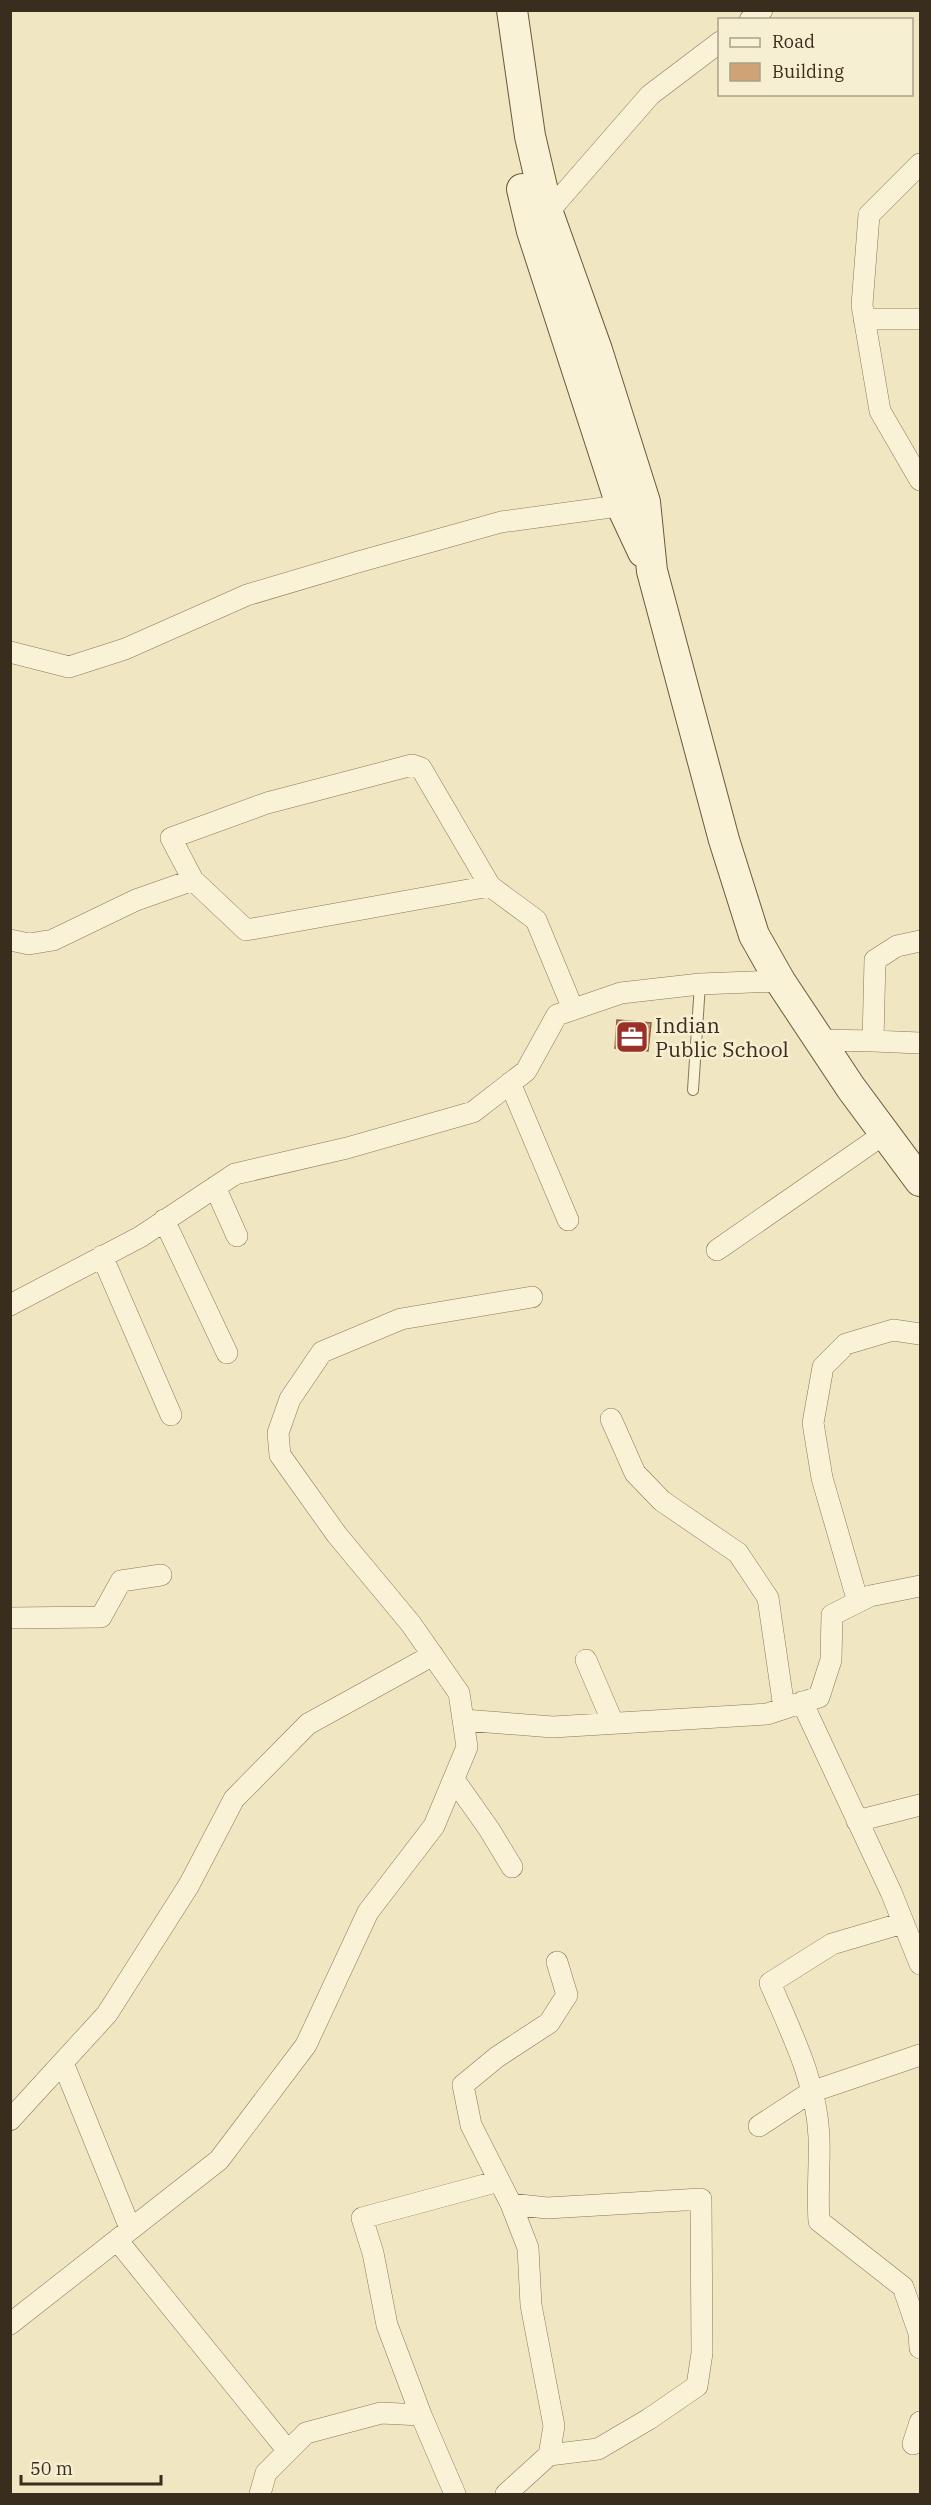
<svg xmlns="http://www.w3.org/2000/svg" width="931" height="2505" font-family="'IBM Plex Serif',serif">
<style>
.building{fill:url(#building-back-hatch);stroke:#8a633d;stroke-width:1.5}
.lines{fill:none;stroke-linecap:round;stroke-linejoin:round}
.lane-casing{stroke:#8a7758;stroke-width:12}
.street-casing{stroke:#8a7758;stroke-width:22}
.secondary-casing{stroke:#6c583c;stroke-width:32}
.lane{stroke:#faf2d6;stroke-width:10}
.street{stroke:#faf2d6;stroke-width:21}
.secondary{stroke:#faf2d6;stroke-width:30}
.labels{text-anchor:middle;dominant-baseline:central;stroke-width:5;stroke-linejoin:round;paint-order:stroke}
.poi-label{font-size:21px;fill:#392d1d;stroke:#f7efd2;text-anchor:start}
</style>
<defs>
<pattern id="building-back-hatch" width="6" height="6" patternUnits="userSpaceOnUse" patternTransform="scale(1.5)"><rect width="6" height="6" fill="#cfa376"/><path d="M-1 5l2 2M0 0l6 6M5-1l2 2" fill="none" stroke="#a98560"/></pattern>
</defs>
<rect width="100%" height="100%" fill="#f0e6c2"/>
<path class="building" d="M617,1020L651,1023L648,1051L615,1048Z"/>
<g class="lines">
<g class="lane-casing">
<path id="lane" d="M693,1090L700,984"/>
</g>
<g class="street-casing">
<path id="street" d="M750,20L762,10
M920,164L869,215L862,305L880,411L920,480
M542,219L650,95L720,42
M864,319H920
M10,652L69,667L125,649L247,595L358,562L501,522L633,504
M490,886L421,768L412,765L267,803L171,838L193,880L246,930L490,886L536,920L573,1009
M10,940L29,944L53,940L136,900L193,880
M819,1040L873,1041L875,960L897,946L920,941
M873,1041L920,1043
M510,1083L568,1220
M215,1187L237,1236
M164,1220L227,1353
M717,1250L884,1134
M102,1256L171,1415
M10,1305L140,1237L235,1174L347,1148L473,1112L526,1071L557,1015L621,993L700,984L780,981
M611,1419L635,1473L662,1501L738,1553L768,1598L784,1708
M858,1602L822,1478L813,1423L823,1367L846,1344L893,1330L920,1334
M10,1618L101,1617L121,1581L161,1575
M586,1660L613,1723
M802,1702L891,1892L920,1964
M463,1720L553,1727L767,1714L819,1697L831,1660L832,1615L870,1596L920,1586
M455,1781L489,1829L512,1867
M857,1821L920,1805
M903,1923L832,1944L770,1983C791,2032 817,2083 819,2137C820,2165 817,2193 819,2221L903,2287L919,2333L920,2348
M63,2063L130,2228
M10,2120L107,2014L189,1885L234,1799L308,1724L433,1655
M759,2126L811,2092L920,2055
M511,2204L547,2208L701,2199L702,2353L697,2386L649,2419L598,2449L549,2455
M117,2240L288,2451
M10,2324L219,2160L306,2045L368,1912L434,1826L467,1747L459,1693L411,1624L337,1535L280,1455L278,1433L290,1399L322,1352L401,1319L532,1297
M421,2415L387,2325L373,2253L362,2218L499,2181
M913,2444L920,2422
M260,2494L266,2473L306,2433L381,2413L421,2415L455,2494
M506,2494L549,2455L554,2426L531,2305L528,2248L511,2204L471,2125L463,2085L497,2057L549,2023L567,1995L557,1962"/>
</g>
<g class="secondary-casing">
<path id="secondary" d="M512,10L530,136L548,213L597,350L645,502L652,571L724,840L754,935L780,981L851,1088L920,1181
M522,189L532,231L621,505L643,552"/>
</g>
<use href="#lane" class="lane"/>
<use href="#street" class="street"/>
<use href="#secondary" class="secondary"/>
</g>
<defs>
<g id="office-square" transform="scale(1.725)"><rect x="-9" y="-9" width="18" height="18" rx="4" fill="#9b3026" stroke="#f7efd2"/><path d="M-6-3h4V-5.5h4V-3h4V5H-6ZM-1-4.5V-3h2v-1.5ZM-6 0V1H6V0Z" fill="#fff"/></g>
</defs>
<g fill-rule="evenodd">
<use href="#office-square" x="632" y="1037"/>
</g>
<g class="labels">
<g class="poi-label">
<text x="655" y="1025">Indian<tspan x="655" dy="24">Public School</tspan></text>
</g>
</g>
<rect width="931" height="2505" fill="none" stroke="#392d1d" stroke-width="24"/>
<rect x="718" y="18" width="195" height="78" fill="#f7efd2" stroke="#aba18a" stroke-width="1.5"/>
<rect x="730" y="38" width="30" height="9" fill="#faf2d6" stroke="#aba18a" stroke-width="1.5"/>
<text x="772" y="48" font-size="18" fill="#392d1d">Road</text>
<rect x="730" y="63" width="30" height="18" fill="#cfa376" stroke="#aba18a" stroke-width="1.5"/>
<text x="772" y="78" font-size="18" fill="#392d1d">Building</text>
<path d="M21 2475v9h140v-9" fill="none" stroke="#392d1d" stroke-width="3"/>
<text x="30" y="2475" font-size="18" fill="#392d1d" stroke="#f7efd2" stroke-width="4.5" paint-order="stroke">50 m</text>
</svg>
